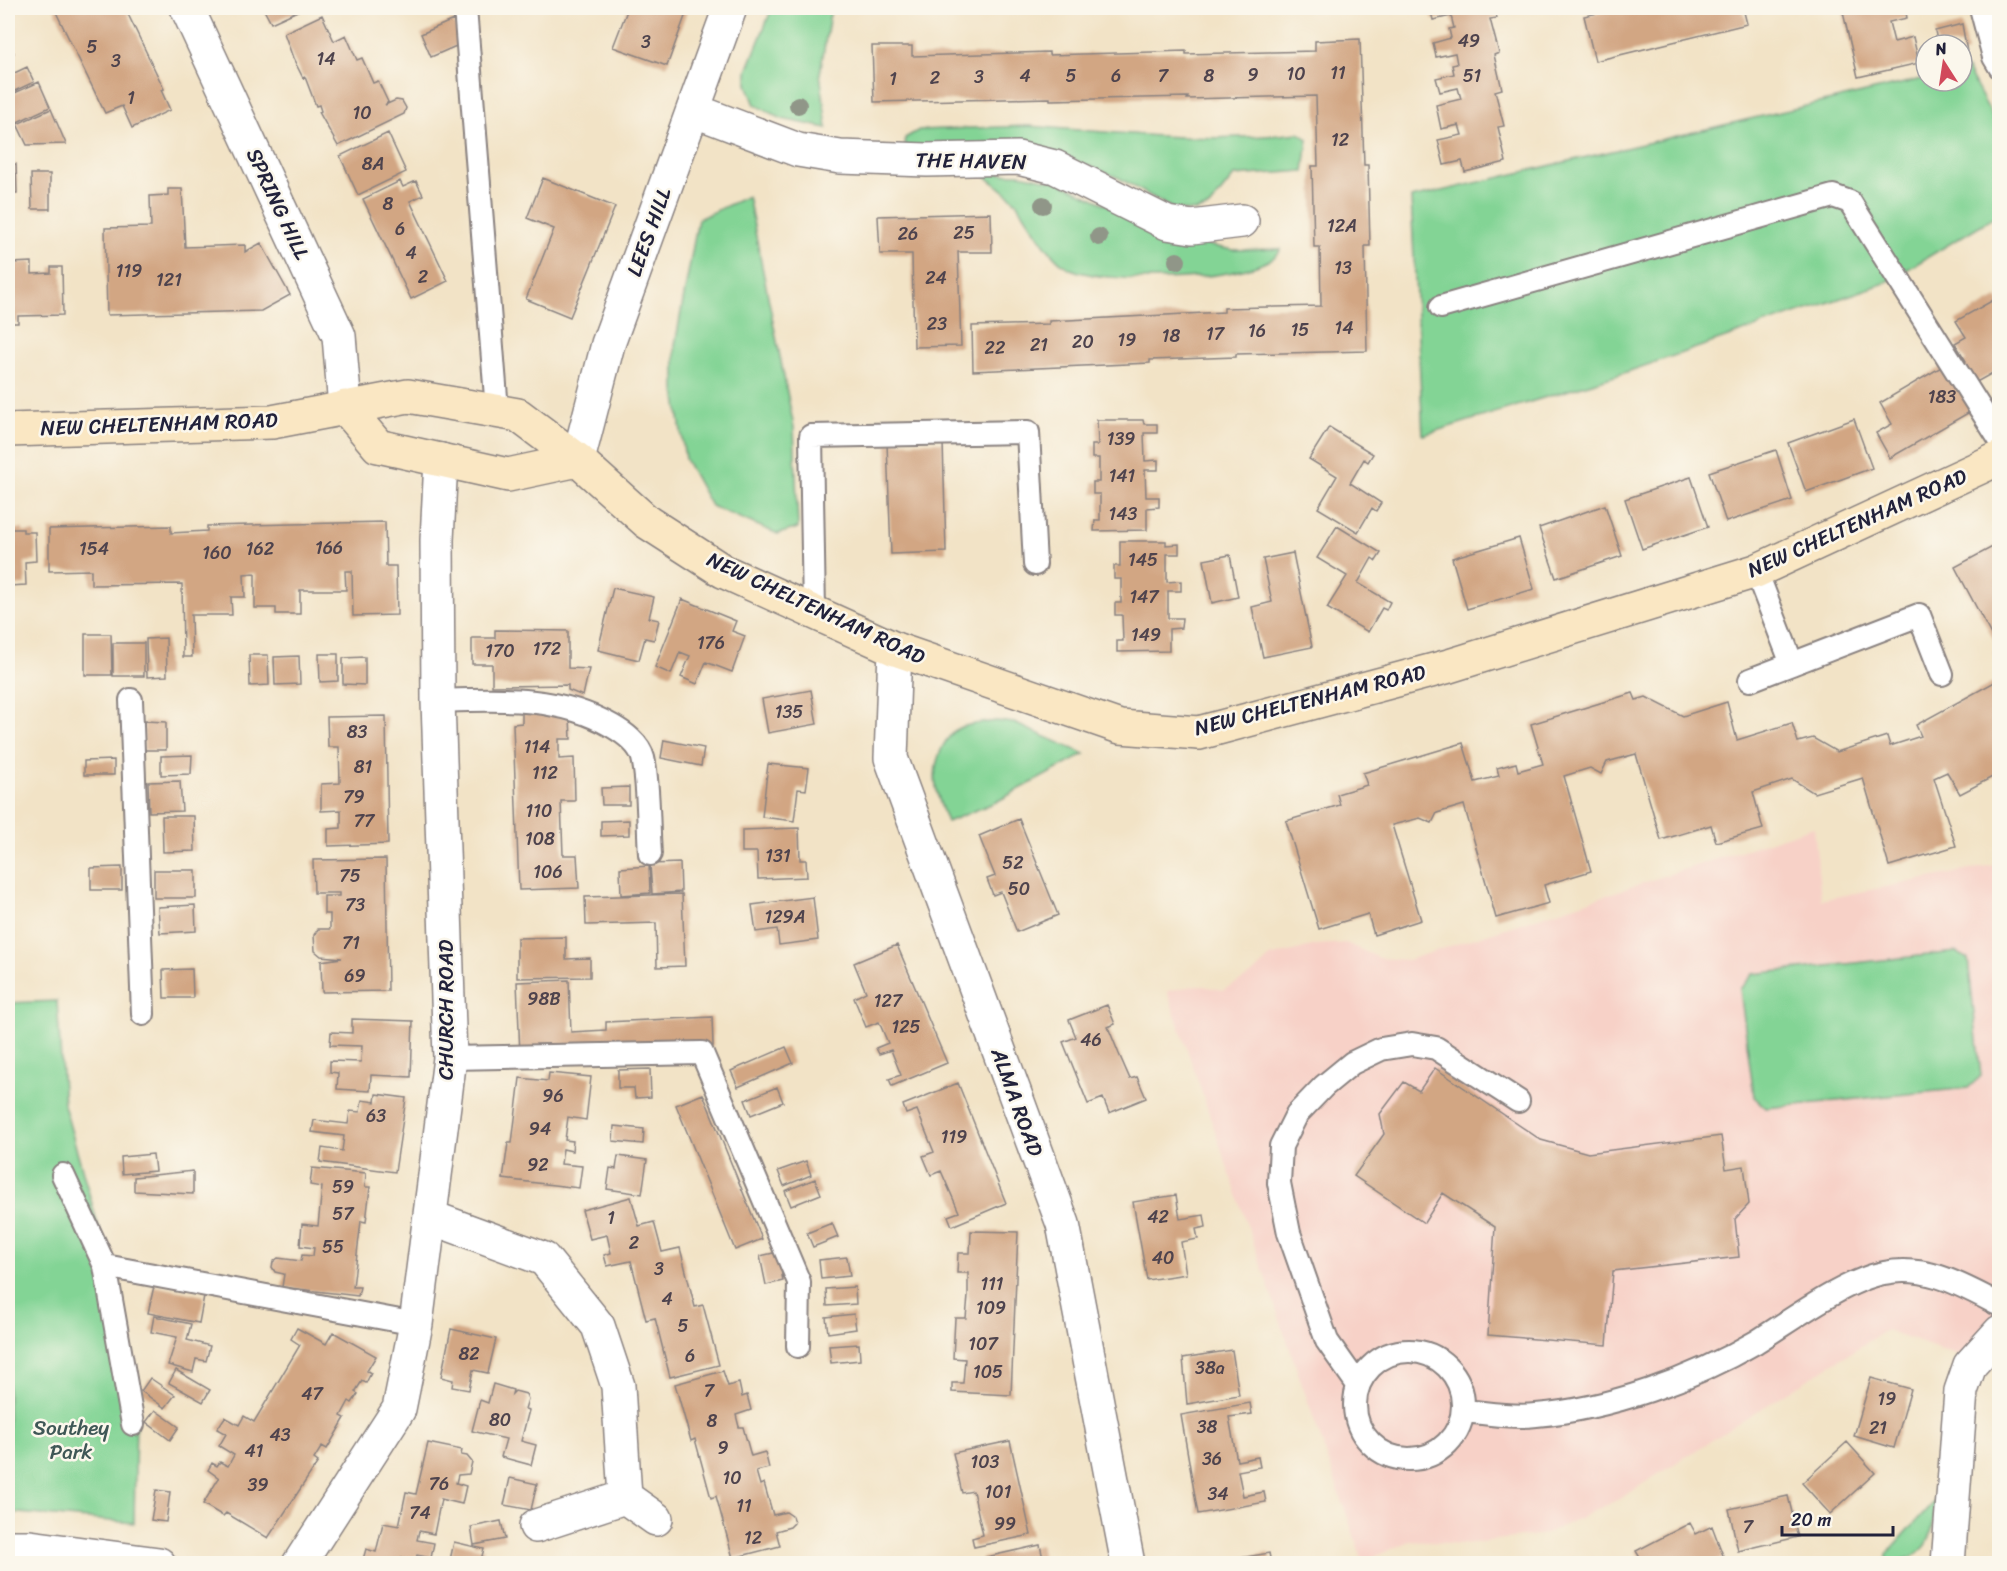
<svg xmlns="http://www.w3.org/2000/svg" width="2007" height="1571" font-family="Sriracha,sans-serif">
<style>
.built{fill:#f7d1c7}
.green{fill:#83d495;stroke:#527b68;stroke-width:1.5}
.building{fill:#d2a683}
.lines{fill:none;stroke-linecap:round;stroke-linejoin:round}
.lane-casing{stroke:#8a8280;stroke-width:26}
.street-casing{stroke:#8a8280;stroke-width:36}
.secondary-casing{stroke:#8a8280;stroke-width:36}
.lane{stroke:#fff;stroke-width:22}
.street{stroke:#fff;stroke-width:33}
.secondary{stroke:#fae7c3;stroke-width:33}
.tree{fill:#909688}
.labels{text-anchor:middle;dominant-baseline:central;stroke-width:5;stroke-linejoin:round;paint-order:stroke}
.number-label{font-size:18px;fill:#4e434d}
.street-label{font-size:21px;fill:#22223b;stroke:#fbf7ec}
.park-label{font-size:21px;fill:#3f5756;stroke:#fbf7ec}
</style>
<rect width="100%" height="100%" fill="#fbf7ec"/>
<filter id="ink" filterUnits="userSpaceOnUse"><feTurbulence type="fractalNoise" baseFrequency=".0167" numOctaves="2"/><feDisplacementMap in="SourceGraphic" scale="12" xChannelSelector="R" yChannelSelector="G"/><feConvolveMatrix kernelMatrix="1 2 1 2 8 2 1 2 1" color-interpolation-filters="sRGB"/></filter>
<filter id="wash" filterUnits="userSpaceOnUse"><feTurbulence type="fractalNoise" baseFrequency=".008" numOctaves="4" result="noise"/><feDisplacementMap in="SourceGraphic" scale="24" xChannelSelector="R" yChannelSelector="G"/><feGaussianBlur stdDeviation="1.35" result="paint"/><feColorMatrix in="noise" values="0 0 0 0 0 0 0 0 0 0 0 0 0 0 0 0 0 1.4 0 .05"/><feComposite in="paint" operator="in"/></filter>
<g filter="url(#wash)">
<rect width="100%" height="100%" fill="#f2e3c6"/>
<path class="built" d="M1814,827L1821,900L1999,864V1315L1961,1357L1886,1330L1619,1499L1546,1534L1464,1544L1409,1541L1363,1562L1167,991L1198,985L1223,990L1250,976L1270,957L1316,945L1346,943L1379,958L1408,960Z"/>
<path class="green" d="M772,8H831L820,73L827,128L782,119L755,105L747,84V71Z
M1967,69L1999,129V214L1885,283L1618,375L1423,435L1411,198L1926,78V81H1962V70Z
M1029,126C1120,133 1208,144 1299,133L1308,139L1304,171L1234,176L1209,207L1196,211L1175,210L1119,178L1065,156L905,147V138L919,130Z
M981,173L1020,174L1059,182L1181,240L1233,250L1281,249C1265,284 1098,286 1067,267C1047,255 1030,221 1016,202C1007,191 992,182 981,173Z
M748,196L794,427L798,528L778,534L711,506L685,459L675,390V345L698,219Z
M996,721L1014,723L1085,754L996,802L947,822C936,795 929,773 943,746C946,740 953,731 959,728C970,723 984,723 996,721Z
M1956,952L1968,959L1981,1076L1968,1088L1766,1108L1754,1097L1740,989L1753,974Z
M57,1001L64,1105L118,1296L136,1418L134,1523L8,1512V1003Z
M1935,1500C1933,1539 1931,1558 1887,1562V1554Z"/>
<g id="blocks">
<path class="building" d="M54,8H125L164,89L161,90L170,110L132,128L122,106L105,113Z
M263,8H304L271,23Z
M628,8H688L667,66L613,47Z
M1430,8H1494L1497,18L1490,19L1499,53L1494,55L1502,89L1495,91L1504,126L1498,127L1506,162L1465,172L1462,161L1444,165L1438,140L1462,135L1459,125L1441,129L1436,105L1461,99L1458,88L1440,92L1436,78L1454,74L1452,65L1457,64L1455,53L1436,57L1433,43L1451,38L1449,29L1454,28L1451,16L1433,20Z
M1620,8H1743L1747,24L1595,61L1584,16Z
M1842,8H1905L1907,18L1889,22L1894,42L1913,37L1919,63L1858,77Z
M322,15L334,41L346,35L357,60L362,58L373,83L378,81L388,102L385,105L396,100L402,101L406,108L404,114L338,146L319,112L321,111L319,105L316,106L305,77L303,78L293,58L284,33Z
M453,20L463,43L431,57L421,34Z
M1962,24L1967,52L1962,53V45H1938L1935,31Z
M1360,39L1364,165H1368L1369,205L1370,246H1365L1367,351L1236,354V357L1150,360V363L973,371L972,326L1049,324V321L1224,312V308L1321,306L1320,247H1314L1312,166H1318L1316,96L1187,99L1188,97L1050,100V98L874,102L872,46H912V56L1049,52V55L1186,51V54L1315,51V41Z
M8,41L14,53L8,56Z
M27,67L34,82L8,94V76Z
M39,82L50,107L15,123L8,108V96Z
M51,109L66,144L27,145L17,124Z
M388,133L406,172L358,195L340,156Z
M8,164H16L17,193H8Z
M31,174H50V209H32Z
M543,178L615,207L570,317L526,299L554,229L527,218Z
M400,181L403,187L416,181L423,195L410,201L448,281L411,299L363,199Z
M168,189H182L185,247L245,245V252L261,243L290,295L261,311L107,315L105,228L151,227L150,196L168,195Z
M991,213L992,252H958L961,346L914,347L912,254H880L878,216Z
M32,262V274L51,273V267H62L63,315L18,316V323H8V276H13L12,263Z
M1997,298L2000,302L1998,370L1973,384L1961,364L1966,361L1955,343L1966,337L1956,321Z
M1948,363L1975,409L1890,458L1876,433L1892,424L1880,403Z
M1854,419L1872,468L1806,492L1788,443Z
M1097,420H1143L1144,424H1157V433H1144L1145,461L1158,460V470H1145L1146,497H1159V507L1147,508V530L1094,531L1095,520H1100V494H1093V482H1099V458H1092V445H1098Z
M1329,427L1373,454L1368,462L1364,459L1350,483L1381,503L1376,511L1372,508L1358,532L1318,508L1337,476L1309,459Z
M943,442L946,552L891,554L887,443Z
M1776,450L1792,500L1726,522L1709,472Z
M1691,477L1708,527L1642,549L1625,499Z
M1605,505L1622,556L1556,578L1539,528Z
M385,522L386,566H396L397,615L353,616L352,571H345L346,590H300V614H276V608H255V573L244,574L245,597H231L232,615H191L192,657H183L182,584L91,585V570L49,571V529L171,526V533L207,531V526Z
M1337,526L1381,553L1376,561L1372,558L1358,583L1390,602L1386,610L1382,608L1368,632L1327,608L1347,576L1317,558Z
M8,529H23V532H35L36,561L25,562L26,585L8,586Z
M1519,538L1534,589L1467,609L1452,558Z
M1120,541H1166V545L1179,544V554H1167V582L1181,581V591H1168V618H1182L1181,628L1169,629V651L1117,652V641H1123L1122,615H1115V603H1121V579H1114V566H1120Z
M2000,543V664L1993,653L1999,650L1955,567Z
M1293,553L1312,647L1263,657L1252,607L1272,602L1263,559Z
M1230,555L1238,597L1212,603L1204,560Z
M613,588L654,597L649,618L659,620L654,640L645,638L639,660L598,650Z
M682,599L736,621L732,631L745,636L732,672L706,662L697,684L681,677L690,656L680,652L671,674L655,667Z
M495,630L568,631V668L589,669L583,696L568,690V685L492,686V664H472V638H495Z
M85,634H111L112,675H85Z
M166,638L167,676L147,677L146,639Z
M113,643H144V676H113Z
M319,654H338V681L320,682Z
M249,655H268L269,685L250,686Z
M299,656L300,684L275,685L274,657Z
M365,657V685L343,684V658Z
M2000,679V773L1960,794L1947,772L1934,778L1956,846L1889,866L1863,778L1814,793L1792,779L1753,792L1763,829L1716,842L1711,825L1661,840L1636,754L1607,762L1601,774L1590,768L1564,776L1591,871L1544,885L1549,903L1496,918L1464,805L1437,813L1432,823L1420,818L1392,825L1421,920L1374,935L1368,914L1319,929L1286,821L1340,805L1337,794L1367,785L1363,773L1463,743L1475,782L1499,776L1497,768L1516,763L1518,771L1543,764L1531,724L1633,693L1636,700L1646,697L1683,716L1727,702L1737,740L1792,723L1798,742L1813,738L1837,752L1887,736L1890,746L1921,736L1916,725Z
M811,690L817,724L768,733L762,699Z
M522,709L570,718L571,739H559V759L574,758L575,801H561L563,855H577L579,888L519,890L513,724L522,723Z
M386,716L388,844L328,846V829L341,828V810L321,811V784L340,783L339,747H328L327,717Z
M144,721L166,722V750H144Z
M664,740L704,748L701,766L661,758Z
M192,755L191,774L161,775V756Z
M114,760V775H84V761Z
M768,764L809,768L806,790L798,789L794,821L762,817Z
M180,781L182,811L149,812L148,782Z
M629,787V805H602L601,788Z
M162,816H194L195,851L163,852Z
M1019,819L1058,915L1017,932L1001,892L993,895L987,879L995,876L979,836Z
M629,820V835L601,836V821Z
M799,828L800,860H806L807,877L758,879L757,852H742V830Z
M386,859L388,991L322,992L321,961L342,958L321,956L315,951L314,935L318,929H330V914H324V896H339V893H314L313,860Z
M680,863L681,892L652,894L650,864Z
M649,866L650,893L621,895L620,868Z
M122,867V890H91V868Z
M154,870H196V898H154Z
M682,894L685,966L657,967L656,923L586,925L585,897Z
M813,897L818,940L779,945L777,929L756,932L752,905Z
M195,905L196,931L160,933L158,907Z
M566,937V959L590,958V977L517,978V938Z
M897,945L947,1063L892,1086L889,1079L901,1075L891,1050L879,1054L876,1048L888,1043L879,1022L866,1027L854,998L866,992L854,963Z
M192,969L193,998H164L163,970Z
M569,980L571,1032L606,1030V1022L712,1017L713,1046L520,1054L517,982Z
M1107,1005L1115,1024L1108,1027L1119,1054L1130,1079L1137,1077L1146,1098L1109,1113L1103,1098L1088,1104L1063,1042L1076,1037L1069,1020Z
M352,1019L413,1021L411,1077L371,1075L370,1091L337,1089L338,1073L330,1072V1061L361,1062L362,1046L330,1045L331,1032L352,1033Z
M786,1047L793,1063L738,1087L731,1071Z
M1435,1068L1541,1140L1588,1153L1721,1136L1726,1169L1744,1166L1749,1204L1735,1219L1739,1257L1613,1271L1607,1345L1488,1335L1495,1227L1443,1193L1424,1223L1354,1176L1384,1134L1380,1114L1404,1082L1419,1091Z
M650,1069L651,1097L635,1098L634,1088H618V1070Z
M549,1073L591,1077L586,1120L568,1117L565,1140L573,1141L572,1151L563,1149L561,1164L582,1166L579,1188L503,1179L508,1143H512L520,1078L548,1081Z
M958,1083L1006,1203L952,1226L948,1216L959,1212L941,1171L931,1175L923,1156L934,1152L917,1110L906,1114L903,1105Z
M777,1087L783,1102L751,1115L745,1100Z
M376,1094L406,1098L395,1172L320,1162L322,1148L342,1151L344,1136L312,1132L314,1120L348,1124L350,1111L360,1112L362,1100L375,1102Z
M703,1094L762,1239L735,1250L676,1105Z
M614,1126L644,1129L643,1144L613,1141Z
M153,1154L155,1171L122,1174L121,1157Z
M618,1156L647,1160L642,1194L607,1189L610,1168L616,1169Z
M806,1161L811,1175L784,1186L778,1171Z
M312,1168L366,1173L365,1187H370L366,1222L361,1221L353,1287H360L358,1296L282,1287L284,1274L275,1272L272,1267L273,1262L278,1258L301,1261L302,1255L313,1256L314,1248L300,1246L302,1224L318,1226L322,1187L310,1185Z
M193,1171V1194L134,1191V1177Z
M815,1179L821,1194L791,1206L785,1191Z
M1176,1195L1180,1219L1204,1215L1206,1227L1196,1229L1198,1239L1181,1242L1186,1274L1147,1280L1133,1202Z
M631,1197L639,1226L654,1222L662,1252L680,1248L695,1307L703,1305L719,1365L670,1377L655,1318L646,1320L631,1261L607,1266L604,1255L611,1253L607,1235L590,1239L582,1210Z
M832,1223L838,1237L813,1247L807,1233Z
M971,1231L1018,1232L1011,1395L952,1392V1383H963L965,1359L953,1358L955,1318H966L968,1296V1273H957L958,1253H970Z
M778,1252L783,1281L766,1285L760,1256Z
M847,1257L850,1276L821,1279L819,1260Z
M154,1286L204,1296L199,1323L148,1313Z
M855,1287L856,1304L827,1306L826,1289Z
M854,1314L856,1329L828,1333L826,1317Z
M154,1316L191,1324L187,1340L210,1346L206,1361L196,1359L193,1372L168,1365L177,1337L151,1332Z
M297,1328L326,1344L333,1332L376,1356L367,1371L371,1373L366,1383L362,1381L355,1392L358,1394L352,1403L349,1401L341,1416L345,1418L327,1449L322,1446L314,1459L318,1462L268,1538L226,1513L223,1516L203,1504L219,1478L208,1470L212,1463L217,1466L220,1462L228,1466L234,1455L219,1446L226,1434L217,1429L225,1417L239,1425L244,1416L254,1422L300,1345L291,1339Z
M451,1329L496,1339L488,1373L473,1370L469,1390L452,1387L453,1380L441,1377Z
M859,1344L860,1360L831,1363L829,1346Z
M1232,1350L1239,1395L1187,1404L1183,1358Z
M176,1370L210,1390L203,1402L169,1383Z
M723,1371L728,1386L739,1383L742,1397L747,1395L751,1410L736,1415L739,1427H743L751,1456L765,1452L769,1468L756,1471L760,1485L764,1483L773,1515L786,1512L792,1516L794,1523L790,1527L776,1531L780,1546L733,1558L716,1496L711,1498L695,1439L691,1441L675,1384Z
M150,1378L175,1395L165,1408L141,1391Z
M1871,1378L1911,1389L1894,1448L1854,1436Z
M493,1384L513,1390L512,1394L515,1391L526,1394L528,1399L525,1409L529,1410L521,1441L536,1445L531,1465L501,1457L506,1439L472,1431L480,1400L488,1403Z
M1250,1403L1252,1414L1229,1417L1237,1461L1258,1457L1260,1467L1238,1471L1243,1496L1264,1492L1266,1502L1198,1514L1181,1415Z
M155,1410L179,1427L170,1440L146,1422Z
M1010,1441L1031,1535L974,1547L972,1538L983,1535L973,1491L962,1493L953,1453Z
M1847,1442L1875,1473L1830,1514L1802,1483Z
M428,1443L462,1450L461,1455L467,1456L472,1462L469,1474L458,1475L456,1483L466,1486L462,1504L441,1499L434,1534L419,1531L417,1540L434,1543L431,1558L417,1555L415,1561L401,1558L400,1563H362L366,1549L376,1552L383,1523L399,1526L406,1492L416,1494Z
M510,1478L537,1484L531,1510L504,1505Z
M156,1490L170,1492L166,1522L151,1520Z
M1788,1496L1798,1537L1738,1551L1729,1509Z
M501,1521L505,1539L474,1545L471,1527Z
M1690,1523L1696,1534L1712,1526L1724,1558L1713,1563H1643L1636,1551Z
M454,1542L484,1549L480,1563L450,1560Z
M1040,1545L1044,1563H984L982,1558Z
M1269,1553L1271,1563H1217V1562Z"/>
</g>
</g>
<g filter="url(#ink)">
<use href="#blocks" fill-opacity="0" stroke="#8a8280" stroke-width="1.5"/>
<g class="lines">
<g class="lane-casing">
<path id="lane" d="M465,8L497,410
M1981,8L1994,57L2000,67
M1441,307L1833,196L1850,202L2000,440
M1756,571L1792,664
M814,612L811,436L1028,432L1035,564
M1750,680L1919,615L1942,674
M131,700L143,1014
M438,701C497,699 559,695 612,726C624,733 639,743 643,758C649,783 648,828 650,854
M450,1058L702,1053L799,1282L798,1346
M63,1175L105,1266L133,1424
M105,1266L416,1324
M1355 1405a54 54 0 1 1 108 0a54 54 0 1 1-108 0Z
M1358,1385L1327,1341L1289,1233L1279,1183L1281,1146L1297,1114L1324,1086L1352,1063L1381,1049L1412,1044L1436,1048L1518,1101
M1463,1411C1487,1413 1513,1418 1536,1415C1609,1409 1693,1379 1756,1342C1790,1321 1845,1280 1884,1273C1927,1264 1963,1286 2000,1305"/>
</g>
<g class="street-casing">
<path id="street" d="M187,8L339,336L345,407
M693,110L798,150L840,157L927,160L1018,158L1055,167L1167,223L1192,227L1242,221
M578,460L608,344L730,8
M895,649L891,758L1063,1224L1128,1564
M430,1217L544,1259L598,1326L618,1386L625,1497
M536,1526L625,1497L656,1519
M8,1547H30L159,1564
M299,1564L399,1409L416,1324L450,1058L438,701L437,540L441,460
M1948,1564L1961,1391L1970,1365L2000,1332"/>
</g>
<g class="secondary-casing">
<path id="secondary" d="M345,407L378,446L508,475L578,460
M8,430L272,422L408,396L518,415L578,460L647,522L723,571L895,649L1120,727L1199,733L1449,666L1756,571L2000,458"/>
</g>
<use href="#lane" class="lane"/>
<use href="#street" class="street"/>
<use href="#secondary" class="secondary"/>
</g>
<g class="tree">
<circle cx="798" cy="105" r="9"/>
<circle cx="1043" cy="205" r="9"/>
<circle cx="1099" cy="237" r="9"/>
<circle cx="1177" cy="261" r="9"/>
</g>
</g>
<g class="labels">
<g class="number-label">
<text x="1469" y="41">49</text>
<text x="646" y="42">3</text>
<text x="92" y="47">5</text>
<text x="326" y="59">14</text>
<text x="116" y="61">3</text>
<text x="1338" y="73">11</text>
<text x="1296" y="74">10</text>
<text x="1253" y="75">9</text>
<text x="1025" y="76">4</text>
<text x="1071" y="76">5</text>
<text x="1116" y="76">6</text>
<text x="1163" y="76">7</text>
<text x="1209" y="76">8</text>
<text x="1472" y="76">51</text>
<text x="979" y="77">3</text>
<text x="935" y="78">2</text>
<text x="893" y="79">1</text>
<text x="131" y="98">1</text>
<text x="362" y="113">10</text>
<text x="1340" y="140">12</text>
<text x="373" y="164">8A</text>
<text x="388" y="204">8</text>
<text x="1342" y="226">12A</text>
<text x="400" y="229">6</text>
<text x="964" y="233">25</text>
<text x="908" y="234">26</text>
<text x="411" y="253">4</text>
<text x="1343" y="268">13</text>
<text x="129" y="271">119</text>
<text x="423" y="277">2</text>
<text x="936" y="278">24</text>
<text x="169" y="280">121</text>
<text x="937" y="324">23</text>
<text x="1344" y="328">14</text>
<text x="1300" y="330">15</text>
<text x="1257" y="331">16</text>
<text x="1215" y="334">17</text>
<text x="1171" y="336">18</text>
<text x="1127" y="340">19</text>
<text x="1083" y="342">20</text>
<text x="1039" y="345">21</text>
<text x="995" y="348">22</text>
<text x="1942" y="397">183</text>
<text x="1121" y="439">139</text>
<text x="1122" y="476">141</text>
<text x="1123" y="514">143</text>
<text x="329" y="548">166</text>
<text x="94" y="549">154</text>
<text x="260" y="549">162</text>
<text x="217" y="553">160</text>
<text x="1143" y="560">145</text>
<text x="1144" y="597">147</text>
<text x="1146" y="635">149</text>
<text x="711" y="643">176</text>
<text x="547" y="649">172</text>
<text x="500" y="651">170</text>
<text x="789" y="712">135</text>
<text x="357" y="732">83</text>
<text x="537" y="747">114</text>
<text x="363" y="767">81</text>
<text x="545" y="773">112</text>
<text x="354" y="797">79</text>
<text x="539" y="811">110</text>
<text x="364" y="821">77</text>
<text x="540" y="839">108</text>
<text x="778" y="856">131</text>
<text x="1013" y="863">52</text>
<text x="548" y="872">106</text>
<text x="350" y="876">75</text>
<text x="1019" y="889">50</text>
<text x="355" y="905">73</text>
<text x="785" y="917">129A</text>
<text x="351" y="943">71</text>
<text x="355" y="976">69</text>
<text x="544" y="999">98B</text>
<text x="888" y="1001">127</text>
<text x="906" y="1027">125</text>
<text x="1091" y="1040">46</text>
<text x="553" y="1096">96</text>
<text x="376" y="1116">63</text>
<text x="540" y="1129">94</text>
<text x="954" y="1137">119</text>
<text x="538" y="1165">92</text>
<text x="343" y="1187">59</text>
<text x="343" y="1214">57</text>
<text x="1158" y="1217">42</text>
<text x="611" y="1218">1</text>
<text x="634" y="1243">2</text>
<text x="333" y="1247">55</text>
<text x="1163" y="1258">40</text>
<text x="659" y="1269">3</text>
<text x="992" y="1284">111</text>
<text x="667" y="1299">4</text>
<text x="991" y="1308">109</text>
<text x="683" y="1326">5</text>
<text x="983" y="1344">107</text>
<text x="469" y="1354">82</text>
<text x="690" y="1356">6</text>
<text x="1210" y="1368">38a</text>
<text x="988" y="1372">105</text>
<text x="709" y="1391">7</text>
<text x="312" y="1394">47</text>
<text x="1887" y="1399">19</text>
<text x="500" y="1420">80</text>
<text x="712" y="1421">8</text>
<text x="1207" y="1427">38</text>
<text x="1878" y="1428">21</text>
<text x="280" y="1435">43</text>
<text x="723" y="1448">9</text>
<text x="254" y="1451">41</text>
<text x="1212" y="1459">36</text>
<text x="985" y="1462">103</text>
<text x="732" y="1478">10</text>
<text x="439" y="1484">76</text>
<text x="258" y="1485">39</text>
<text x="998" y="1492">101</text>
<text x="1218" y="1494">34</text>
<text x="744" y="1506">11</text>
<text x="420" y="1513">74</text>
<text x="1005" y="1524">99</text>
<text x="1748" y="1527">7</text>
<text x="753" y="1538">12</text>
</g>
<g class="street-label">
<text transform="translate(971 161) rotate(1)">THE HAVEN</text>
<text transform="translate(278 204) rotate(65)">SPRING HILL</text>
<text transform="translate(649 232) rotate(-70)">LEES HILL</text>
<text transform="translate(159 424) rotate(-2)">NEW CHELTENHAM ROAD</text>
<text transform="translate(1857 523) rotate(-24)">NEW CHELTENHAM ROAD</text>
<text transform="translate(816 608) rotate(25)">NEW CHELTENHAM ROAD</text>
<text transform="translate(1310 700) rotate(-14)">NEW CHELTENHAM ROAD</text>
<text transform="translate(446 1010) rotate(-90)">CHURCH ROAD</text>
<text transform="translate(1017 1102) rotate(70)">ALMA ROAD</text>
</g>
<g class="park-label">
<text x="71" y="1428">Southey<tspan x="71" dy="24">Park</tspan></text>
</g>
</g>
<rect width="2007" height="1571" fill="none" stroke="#fbf7ec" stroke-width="30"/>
<g transform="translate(1944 63) rotate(348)"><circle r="28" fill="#fbf7ec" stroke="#a4a2a5" stroke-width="1.5"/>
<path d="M0-4.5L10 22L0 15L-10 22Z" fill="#d1495b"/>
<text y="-9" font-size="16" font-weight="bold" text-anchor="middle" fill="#22223b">N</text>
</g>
<path d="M1782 1526v9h111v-9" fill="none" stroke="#22223b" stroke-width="3"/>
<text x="1791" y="1526" font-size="18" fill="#22223b" stroke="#fbf7ec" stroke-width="4.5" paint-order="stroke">20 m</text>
</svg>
